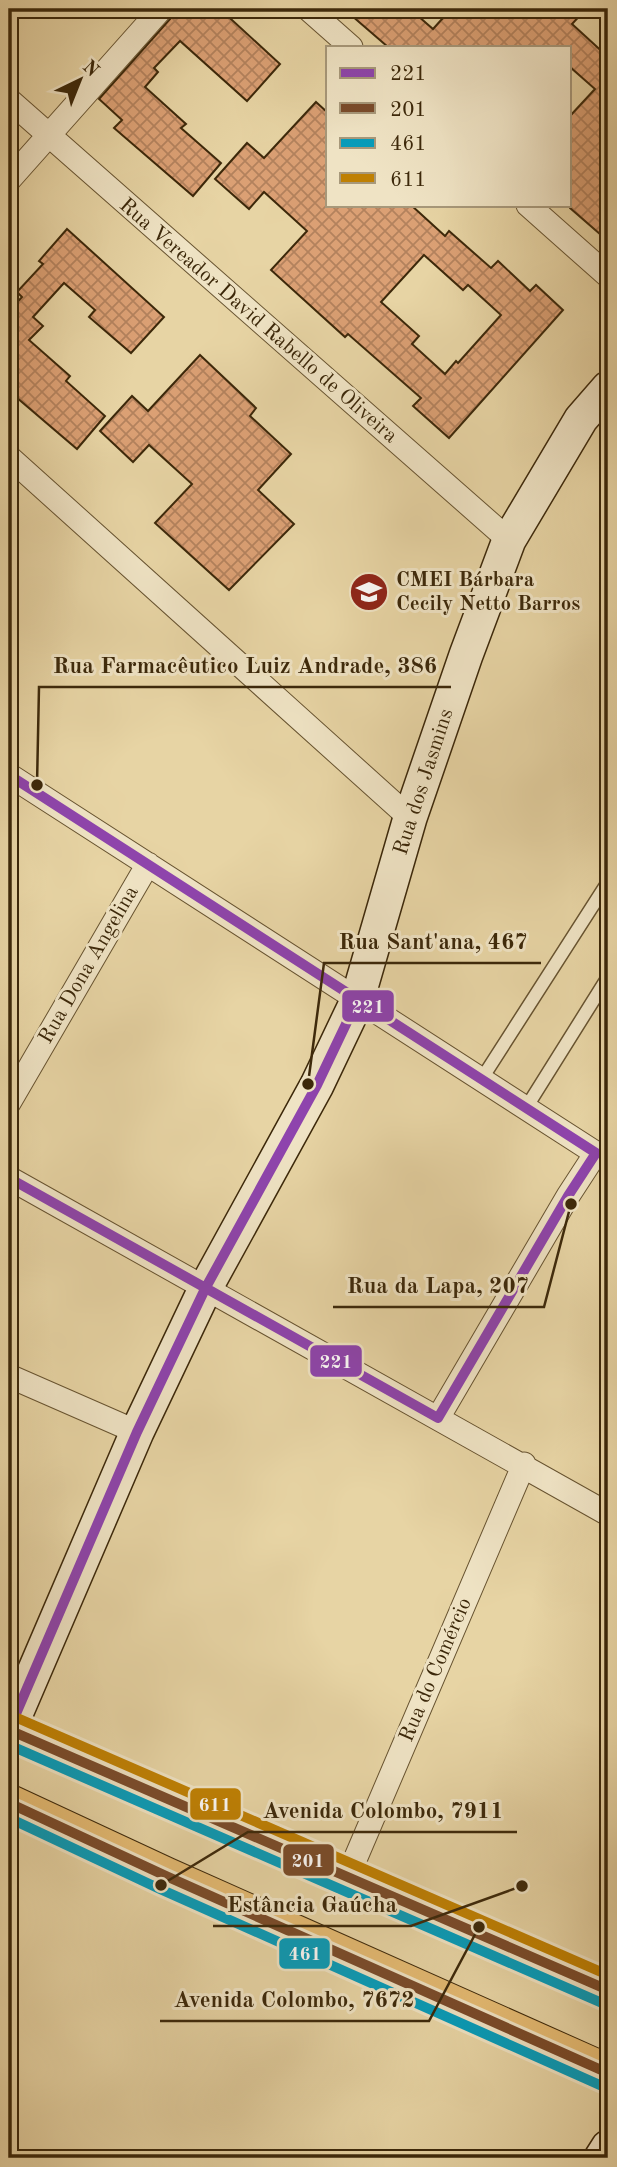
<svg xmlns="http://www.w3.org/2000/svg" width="617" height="2167" font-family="'Old Standard TT',serif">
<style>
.building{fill:url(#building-cross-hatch);stroke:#3c280a;stroke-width:2;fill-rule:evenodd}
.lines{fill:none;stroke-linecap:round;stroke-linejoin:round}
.lane-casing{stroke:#675330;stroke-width:15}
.street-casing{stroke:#675330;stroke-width:25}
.secondary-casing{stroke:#3c280a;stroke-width:36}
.primary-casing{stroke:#3c280a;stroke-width:39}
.lane{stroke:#efe3c4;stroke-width:12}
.street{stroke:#efe3c4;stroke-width:23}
.secondary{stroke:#efe3c4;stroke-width:33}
.primary{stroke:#e4ba72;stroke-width:37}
.bus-1-casing{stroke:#efe3c4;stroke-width:16}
.bus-2-casing{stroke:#efe3c4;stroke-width:16}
.bus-3-casing{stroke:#efe3c4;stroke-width:16}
.bus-4-casing{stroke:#efe3c4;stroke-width:16}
.bus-1{stroke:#8e44ad;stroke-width:10}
.bus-2{stroke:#7a4b2a;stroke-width:10}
.bus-3{stroke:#069cba;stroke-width:10}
.bus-4{stroke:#bf8003;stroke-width:10}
.labels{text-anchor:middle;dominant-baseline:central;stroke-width:6;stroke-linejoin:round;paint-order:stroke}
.street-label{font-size:21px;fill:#3c280a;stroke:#efe3c4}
.poi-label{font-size:21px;font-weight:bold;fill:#3c280a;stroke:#efe3c4;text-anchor:start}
.leader{fill:none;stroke:#3c280a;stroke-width:2.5}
.callout-dot{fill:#3c280a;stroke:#efe3c4;stroke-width:2.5}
.callout-label{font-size:23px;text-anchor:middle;font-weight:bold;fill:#3c280a;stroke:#efe3c4;stroke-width:6;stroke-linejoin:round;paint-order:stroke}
.line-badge{stroke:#efe3c4;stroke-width:2.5}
.badge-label{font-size:19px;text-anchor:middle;font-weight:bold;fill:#fff}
</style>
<defs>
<pattern id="building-cross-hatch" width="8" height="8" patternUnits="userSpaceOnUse" patternTransform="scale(1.75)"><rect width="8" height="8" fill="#dba074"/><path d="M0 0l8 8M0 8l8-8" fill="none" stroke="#b3825d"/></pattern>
</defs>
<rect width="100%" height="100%" fill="#e7d4a4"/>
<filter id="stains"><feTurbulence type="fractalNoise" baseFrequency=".00286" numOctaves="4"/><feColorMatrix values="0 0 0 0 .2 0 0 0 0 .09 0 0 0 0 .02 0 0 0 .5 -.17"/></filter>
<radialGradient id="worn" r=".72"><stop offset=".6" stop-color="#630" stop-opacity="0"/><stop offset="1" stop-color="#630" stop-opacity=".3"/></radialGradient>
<path class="building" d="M175,9H220L280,64L247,101L180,41L154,68L158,72L145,87L186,124L181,128L221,163L193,196L114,128L122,120L99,99L171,18Z
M344,9H410L433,29L451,9H586L572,24L608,57V241L570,208V116L595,89L570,67V47H388Z
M316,102L328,113V205H411L445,236L449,231L491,268L498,261L530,291L536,285L563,310L449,438L413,406L421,398L348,334L345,337L271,270L307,231L264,192L249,209L215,179L247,143L264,158ZM424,255L463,290L468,285L501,315L458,363L456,361L445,374L412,344L419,336L381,302Z
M67,229L164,317L131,353L89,317L95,310L64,283L33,317L43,326L29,340L70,376L66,381L105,416L77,449L9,391V311L22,297L17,292L43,264L39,261Z
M200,355L256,408L250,416L291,454L258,490L294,524L229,590L155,523L192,484L149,445L133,462L100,431L132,396L148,411Z"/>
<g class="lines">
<g class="lane-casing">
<path id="lane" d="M481,1080L608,882
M526,1108L608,977"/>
</g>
<g class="street-casing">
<path id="street" d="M308,9L351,47
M9,100L509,540
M9,180L161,9
M528,205L608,276
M9,457L410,818
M9,775L608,1161
M9,1103L148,864
M9,1178L608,1514
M9,1376L137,1432
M438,1418L568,1196L596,1153
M348,1876L524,1464"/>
</g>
<g class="secondary-casing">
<path id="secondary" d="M9,1730L137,1432L205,1289L317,1085L357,1001L410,818L466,655L509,540L581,419L608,388
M601,2158L608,2147"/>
</g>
<g class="primary-casing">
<path id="primary" d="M9,1730L608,1990
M9,1803L166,1876L608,2073"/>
</g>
<use href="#lane" class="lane"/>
<use href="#street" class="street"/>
<use href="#secondary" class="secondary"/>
<use href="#primary" class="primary"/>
<g class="bus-1-casing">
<path id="bus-1" d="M9,775L596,1153L568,1196L438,1418L9,1178
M9,1730L137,1432L205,1289L317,1085L357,1001"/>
</g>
<g class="bus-2-casing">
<path id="bus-2" d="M9,1730L608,1990
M9,1803L166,1876L608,2073"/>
</g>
<g class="bus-3-casing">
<path id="bus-3" d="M9,1745L602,2003
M9,1818L160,1889L602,2086"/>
</g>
<g class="bus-4-casing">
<path id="bus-4" d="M15,1717L608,1975"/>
</g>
<use href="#bus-1" class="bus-1"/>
<use href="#bus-2" class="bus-2"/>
<use href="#bus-3" class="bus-3"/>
<use href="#bus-4" class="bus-4"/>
</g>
<defs>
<g id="school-disc" transform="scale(2.0125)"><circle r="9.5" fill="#8f2418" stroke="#efe3c4"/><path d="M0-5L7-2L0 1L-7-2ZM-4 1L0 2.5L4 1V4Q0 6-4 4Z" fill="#fff"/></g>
</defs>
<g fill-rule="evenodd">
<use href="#school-disc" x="369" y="592"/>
</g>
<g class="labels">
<g class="street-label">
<text transform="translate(258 321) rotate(41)">Rua Vereador David Rabello de Oliveira</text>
<text transform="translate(424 782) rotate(-72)">Rua dos Jasmins</text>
<text transform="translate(89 965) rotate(-60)">Rua Dona Angelina</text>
<text transform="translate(436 1670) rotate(-67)">Rua do Comércio</text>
</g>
<g class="poi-label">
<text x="396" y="580">CMEI Bárbara<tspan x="396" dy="24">Cecily Netto Barros</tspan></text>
</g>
</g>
<path class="leader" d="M37 785L39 687H451M308 1084L324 963H541M571 1204L544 1307H333M161 1885L248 1832H517M522 1886L411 1926H213M479 1927L429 2021H160"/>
<g class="callout-dot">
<circle cx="37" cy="785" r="7"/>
<circle cx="308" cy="1084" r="7"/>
<circle cx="571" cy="1204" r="7"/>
<circle cx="161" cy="1885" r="7"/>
<circle cx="522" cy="1886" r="7"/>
<circle cx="479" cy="1927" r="7"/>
</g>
<g class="callout-label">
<text x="245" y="673">Rua Farmacêutico Luiz Andrade, 386</text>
<text x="433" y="949">Rua Sant'ana, 467</text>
<text x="438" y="1293">Rua da Lapa, 207</text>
<text x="383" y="1818">Avenida Colombo, 7911</text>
<text x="312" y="1912">Estância Gaúcha</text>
<text x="294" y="2007">Avenida Colombo, 7672</text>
</g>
<g class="line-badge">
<rect x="341" y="989" width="54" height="34" rx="7" fill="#8e44ad"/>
<rect x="309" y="1344" width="54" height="34" rx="7" fill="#8e44ad"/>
<rect x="189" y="1787" width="53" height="34" rx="7" fill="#bf8003"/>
<rect x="282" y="1843" width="53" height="34" rx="7" fill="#7a4b2a"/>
<rect x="278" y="1937" width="53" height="33" rx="7" fill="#069cba"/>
</g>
<g class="badge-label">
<text x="368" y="1013">221</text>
<text x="336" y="1368">221</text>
<text x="215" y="1811">611</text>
<text x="308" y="1867">201</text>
<text x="305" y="1960">461</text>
</g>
<rect width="617" height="2167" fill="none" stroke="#e7d4a4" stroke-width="35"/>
<rect x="10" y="10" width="596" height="2146" fill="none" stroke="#3c280a" stroke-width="3.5"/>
<rect x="18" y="18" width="582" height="2132" fill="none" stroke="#3c280a" stroke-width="2"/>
<rect x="326" y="46" width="245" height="161" fill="#efe3c4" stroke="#a7987a" stroke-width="2"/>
<rect x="340" y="68" width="35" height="10" fill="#8e44ad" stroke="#a7987a" stroke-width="2"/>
<text x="390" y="80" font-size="21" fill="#3c280a">221</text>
<rect x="340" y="103" width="35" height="10" fill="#7a4b2a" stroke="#a7987a" stroke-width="2"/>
<text x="390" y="116" font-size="21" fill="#3c280a">201</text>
<rect x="340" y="138" width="35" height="10" fill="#069cba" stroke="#a7987a" stroke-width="2"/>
<text x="390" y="150" font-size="21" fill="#3c280a">461</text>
<rect x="340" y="173" width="35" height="10" fill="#bf8003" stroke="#a7987a" stroke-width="2"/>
<text x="390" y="186" font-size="21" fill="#3c280a">611</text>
<g transform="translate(80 80) rotate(43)" stroke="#efe3c4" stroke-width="5" paint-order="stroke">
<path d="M0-5L12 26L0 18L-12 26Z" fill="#3c280a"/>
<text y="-10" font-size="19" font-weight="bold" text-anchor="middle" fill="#3c280a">N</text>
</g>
<rect width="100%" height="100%" filter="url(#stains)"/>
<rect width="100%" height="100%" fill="url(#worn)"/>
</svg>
